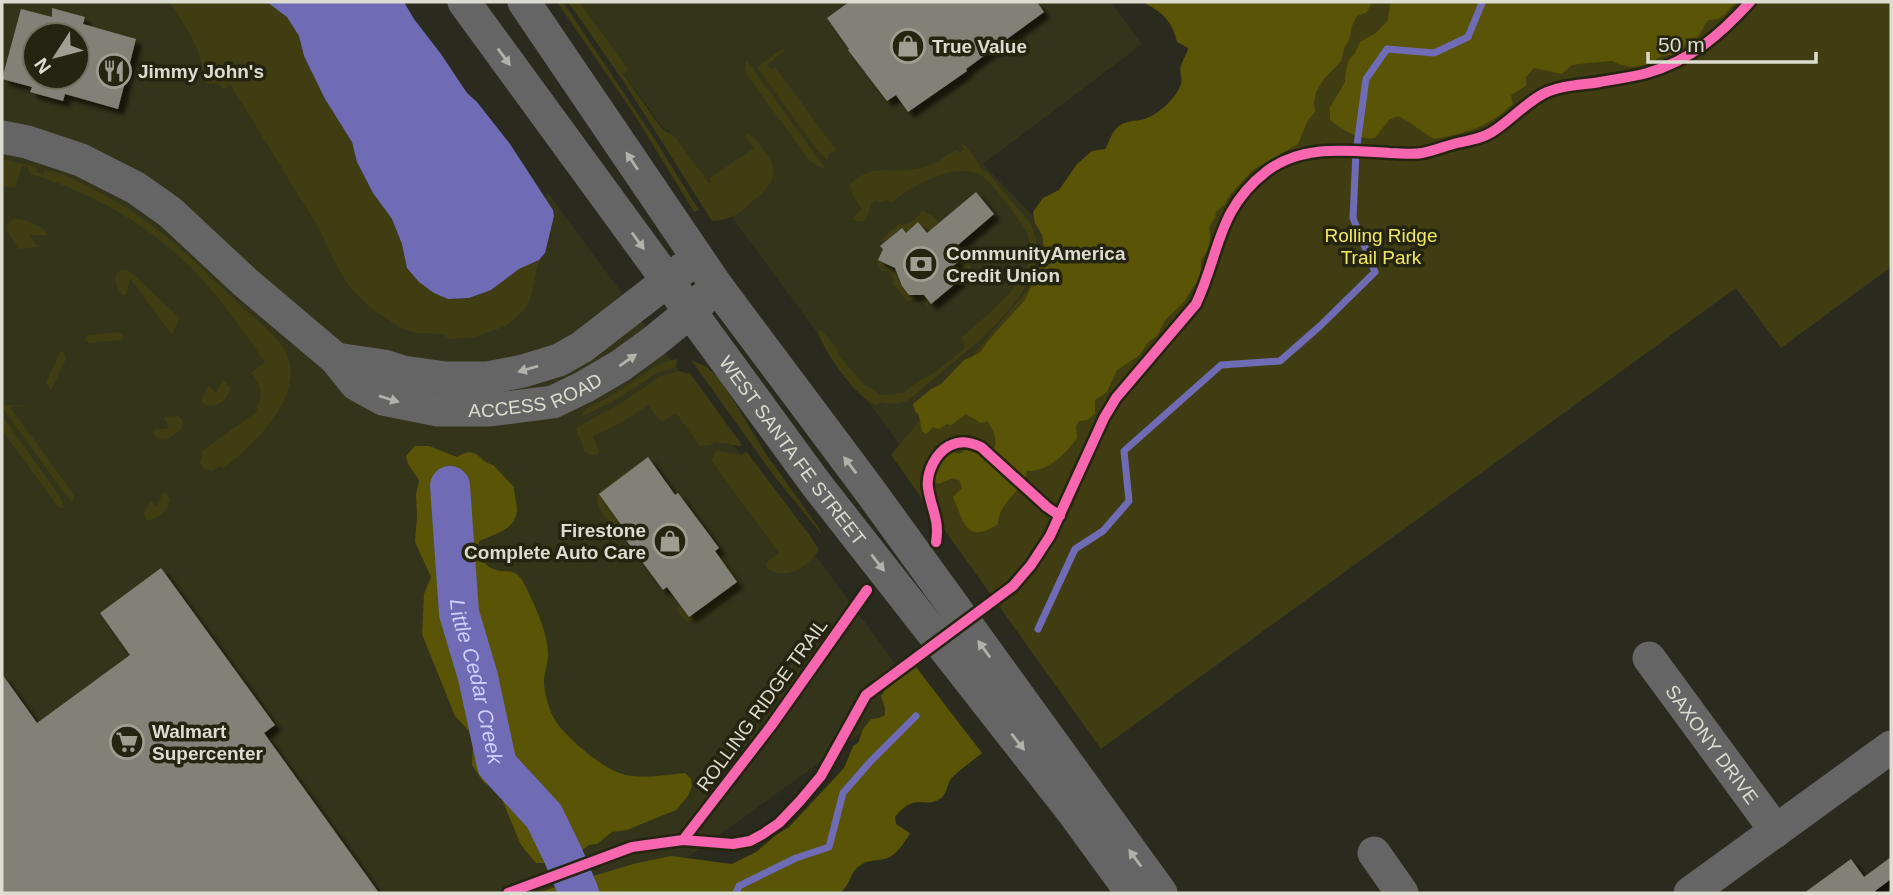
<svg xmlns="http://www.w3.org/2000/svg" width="1893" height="895" font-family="Helvetica,sans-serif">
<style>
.built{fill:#34341b;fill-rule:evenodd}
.green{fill:#403d13}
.forest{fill:#595406}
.water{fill:#6f6bb4}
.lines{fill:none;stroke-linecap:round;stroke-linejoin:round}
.stream{stroke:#6f6bb4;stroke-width:7}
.river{stroke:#6f6bb4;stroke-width:40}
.building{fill:#818177;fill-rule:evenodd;filter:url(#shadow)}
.minor{stroke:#656566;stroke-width:33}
.cycleway-casing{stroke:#252411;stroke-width:15}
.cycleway{stroke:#f766af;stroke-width:10}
.oneway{fill:#b2b2ab}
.labels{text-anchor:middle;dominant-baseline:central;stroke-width:7;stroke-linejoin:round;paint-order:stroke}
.poi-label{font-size:19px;font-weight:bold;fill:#dcdcd0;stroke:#252411;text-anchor:start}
.park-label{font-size:19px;fill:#f0e865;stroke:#252411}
.street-label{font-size:19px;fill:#dcdcd0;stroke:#252411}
.water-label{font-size:21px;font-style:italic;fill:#cecffb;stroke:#252411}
</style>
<defs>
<filter id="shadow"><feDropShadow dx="6" dy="6" stdDeviation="2" flood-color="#0009"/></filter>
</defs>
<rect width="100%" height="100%" fill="#2a2a1e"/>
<path class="built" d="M2,2H382L529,207L548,193L917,693L638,893H2ZM35,35H77V77H35Z
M575,2H1111L1142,44L983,164L1063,247L900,445L666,128L664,129L597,38Z"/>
<path class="green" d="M169,2H267L287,17L299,36L304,56L325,99L352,142L357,162L373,193L392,219L402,244L407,268L448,299L469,298L491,290L519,269L539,260L530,300L523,311L506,326L475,337L450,339L441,334L416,333L401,328L372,309L351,288L340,272L318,227L232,87L229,84L225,88H222L217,83L206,84C200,47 190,32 169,2Z
M557,2H563L652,135L699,210L694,212L634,114Z
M568,2H579L628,69L623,74L662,129L674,136L709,183L711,182L709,179L754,148L745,135L746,133C753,136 758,141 762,148C783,173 773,185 751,203C739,214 728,221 712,221L622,79Z
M1294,2H1891V267L1781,348L1736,288L1101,749L891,455L1220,56Z
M785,47L784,51L767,65L771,70L775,67L836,150L828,155V160L817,150L757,67Z
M746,61L751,66L825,168L817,166L809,160L747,75L745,70Z
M962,145H965L978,162L980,168L989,174L1031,224C1039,241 1039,258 1031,276C1015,314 967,351 936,377C926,385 917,395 906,401C897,405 889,404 880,402L877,405C859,402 822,349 818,332L821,330L835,345L840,356L863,384L881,395L903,393L920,380L933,374L965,348L962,337C985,316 1024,288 1030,255C1033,236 1020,221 1009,207C1001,197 992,182 980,175C956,161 911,186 892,202L886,200L881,203L875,201L872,203L865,222L856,221L852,218L862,209L853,196L850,185C868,163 896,173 920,168C933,165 944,157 956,150L959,153L964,149Z
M2,159L33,166L37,168L36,172L43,174L44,170C59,171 76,180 89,187C150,216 190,256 237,302C252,317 271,330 283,347C311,392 255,443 223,469L221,466L211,471L204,468L200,463L203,455L201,452L256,412L261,395L258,383L251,373L265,362C248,339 232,314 214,293C164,233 105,198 32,174L28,171V167L22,166L15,188L2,186Z
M922,210L933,216L957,245L954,248L970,266V270L961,278L951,267L959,260L933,231L928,234L919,222L906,233L884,243L882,239L899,224C909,226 918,219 922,210Z
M13,219C25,219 42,224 48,235H30L38,247L19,249L7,230L8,224Z
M876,260H878L895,269C899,281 902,294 917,296L922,293L931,303L927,306L919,299L907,301L893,284L894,279L891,274L887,271H882Z
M121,270H127L135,276L180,318L172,335L130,278L126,295H122C117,286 110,278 121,270Z
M117,332L121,333L124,337L122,340L89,343L86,341L85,338L88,335Z
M63,351L66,359L51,390L46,383L60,352Z
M677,359L676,367L657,373L612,402L579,418L586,409L616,393L652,368L665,362Z
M691,360L707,367L721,380L766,454L819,528L822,535L775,477Z
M680,371L687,374L689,372L742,445L740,446L715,442L710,445L700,446L676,413L661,422L648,405L617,425L593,436L599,452L597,455H592L585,452L576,428L621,403L661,376Z
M223,379L230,388C228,401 212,413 201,401L209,385L216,393Z
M2,405L31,406L10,407L74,495V500L72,502L65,494L2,407Z
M2,416L61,498L64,508L58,507L2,430Z
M178,416L183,420L181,430L166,440L158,439L153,433V430L169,428L164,417Z
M717,451L742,455L746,451L811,537L819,550C807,567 786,582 767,568L766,563L779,553L711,460Z
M644,459L623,476V527L617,531C608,520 592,506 599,492Z
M163,493H166L170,499C168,512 159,518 147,521L144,514L151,501L156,506Z
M720,553L740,581L741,587L696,621H686L676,609L680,605L689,616L737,582L717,555Z"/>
<path class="forest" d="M1145,2H1372L1367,12L1357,16L1352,26L1349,40L1344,48L1341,61L1324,79L1316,92L1314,103L1315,112L1308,120L1298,144L1253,170L1229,196L1225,204L1216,212L1215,218L1209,227C1212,240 1209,250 1201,260V271L1199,282L1193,287L1184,302L1165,320L1157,336L1148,342L1140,355L1117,370L1107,392L1095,400V414L1087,420L1079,421L1076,426L1077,438C1066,454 1047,472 1027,471C1023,492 998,502 998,524C966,545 964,522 953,497L962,488L960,481L954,478L938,484L932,481V476L934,469L940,466L941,461L954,452L960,454C968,447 974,449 984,453L995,447C996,436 994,430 987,421L981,423L966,414L951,425L947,424L939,429L933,427L926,434L922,431L919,416L915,411L913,404L931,389L940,385L964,360L980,353L988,341L1025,300L1045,254L1042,235L1035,223L1033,212L1043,198L1059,190L1077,164L1092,151L1105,149C1109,143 1111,134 1115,130C1121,122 1131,121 1140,120C1155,118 1176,99 1181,84C1183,78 1178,70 1182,63C1184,57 1187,54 1188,48L1177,42C1173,23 1163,12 1146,4Z
M1392,2H1737C1724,11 1727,20 1708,20L1698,37L1689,39L1684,47L1676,54L1662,56L1645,65L1631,67L1621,65L1612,61L1588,63L1572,65L1562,74L1534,68L1526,77V86L1511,95L1513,104C1489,127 1466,133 1434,139C1422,132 1411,122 1398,116L1389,120L1375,138C1360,141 1341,129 1330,120V107L1345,82L1346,70L1349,60L1355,53L1360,42L1376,33L1388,20L1390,4Z
M415,446H429L457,457C477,444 478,461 493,465L514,487C514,495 517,503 517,510C516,530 494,534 479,541L477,552C481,557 485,565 491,568C507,576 514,563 526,587C535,606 547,631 548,652C549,663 543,674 544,684C545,695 549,711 555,720C566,738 605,771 626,775C646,779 665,775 685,773L691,779L692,786L688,796L676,810L627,830L612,832L597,844L589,845L582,850L570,851L547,863H536L521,845L498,790L483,782L472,765L473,744L469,731L455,716L422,634L424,594L431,577L415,542L417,516L416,495L419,480L408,464L406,456Z
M916,667L982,753C975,759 954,774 951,779C946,786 948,793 940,799C924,809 915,792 895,817L896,824L910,833C904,843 896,857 884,859C873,861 867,860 858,867C850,873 851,884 840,893H536L637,863L671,856L732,864L756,852L776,835L789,827L844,768L853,746L858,743L863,729L871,719L879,718L885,715V708L881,696L889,684Z"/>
<path class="water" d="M267,2H404L414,19L441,54L467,93L477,102L510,144L553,210L554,216L545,253L539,260L519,269L491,290L469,298L448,299L434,293L419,282L407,268L402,244L392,219L373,193L357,162L352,142L325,99L304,56L299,36L287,17Z"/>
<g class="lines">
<path class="stream" d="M1038,629L1075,549L1103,531L1129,501L1124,451L1221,365L1280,361L1320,326L1375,272L1353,218L1356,152L1366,79L1387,49L1434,53L1468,37L1482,3L1481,2
M736,893L739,886L796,858L829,847L843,793L870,762L916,716"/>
<path class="river" id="s1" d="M450,486L459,613L478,677L497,765L544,816L563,855L579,893"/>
</g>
<path class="building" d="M849,2H1037L1044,12L966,69L967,71L908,112L896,95L887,101L848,50L849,49L827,18Z
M52,8L85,17L83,24L136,39L118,109L65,94L63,101L30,92L32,87L2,79L21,9L52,17ZM35,35H77V77H35Z
M976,192L994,214L951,251L959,261L952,267L961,279L931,304L924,295H909L902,286L895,268L878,260L883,249L880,246L902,228L906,233L918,222L927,233Z
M648,457L675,495L678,493L719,548L715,551L737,582L689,617L667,587L663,590L621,533L625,530L599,494Z
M161,568L275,725L264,733L379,893H2V674L37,723L130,655L100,613Z
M1891,857V879L1875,891L1876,893H1804L1851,859L1864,877Z"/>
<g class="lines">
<g class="minor">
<path id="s2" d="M464,2L816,484L1073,812L1132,893"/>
<path d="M524,2L716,285L870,491L1161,893"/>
<path id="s3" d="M2,137L27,142L81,160L136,188L170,212L245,282L336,359L356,384L383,399L438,410H489L553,402L584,387L620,366L653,342L690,312L705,297"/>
<path d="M336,359L384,366L403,372L446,378H488L523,371L559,360L582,347L684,268"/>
<path id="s4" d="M1649,658L1776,831"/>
<path d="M1374,853L1402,893"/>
<path d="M1690,893L1891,747"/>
</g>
<g class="cycleway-casing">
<path id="cycleway" d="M936,542C940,521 931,508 928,488C926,472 936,453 949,446C961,440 970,442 981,447L1047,507L1060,516
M683,840L771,726L867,590
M508,893L632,847L683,840L733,844L750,841L763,834L779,823L800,801L821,776L866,695L1013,586L1031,565L1050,536L1104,418L1116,398L1196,304C1220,253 1217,209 1267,171C1303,144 1348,151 1390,153C1400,153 1412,155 1422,153C1434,151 1445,146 1457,143C1470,140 1481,139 1492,132C1510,121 1524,104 1543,94C1560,85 1582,85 1600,82C1616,79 1632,77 1647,73C1690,61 1721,34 1750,2"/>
</g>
<use href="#cycleway" class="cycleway"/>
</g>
<defs><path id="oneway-solid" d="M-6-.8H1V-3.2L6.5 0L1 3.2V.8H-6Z" transform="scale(1.75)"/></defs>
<g class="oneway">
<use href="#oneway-solid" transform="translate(504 57) rotate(54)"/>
<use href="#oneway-solid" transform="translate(632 161) rotate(-124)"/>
<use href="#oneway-solid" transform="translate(638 241) rotate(54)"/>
<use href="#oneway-solid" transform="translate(628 360) rotate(-35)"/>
<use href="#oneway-solid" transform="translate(528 369) rotate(164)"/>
<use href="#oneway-solid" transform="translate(389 399) rotate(17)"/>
<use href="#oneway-solid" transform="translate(850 465) rotate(-127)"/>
<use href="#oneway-solid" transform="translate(878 563) rotate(52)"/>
<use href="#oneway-solid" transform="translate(984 649) rotate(-126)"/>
<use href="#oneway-solid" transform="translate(1018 742) rotate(52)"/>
<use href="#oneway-solid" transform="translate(1135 858) rotate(-126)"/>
</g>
<defs>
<g id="shop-ring" transform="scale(1.75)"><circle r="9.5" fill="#252411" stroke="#9e9e92" stroke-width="1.5"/><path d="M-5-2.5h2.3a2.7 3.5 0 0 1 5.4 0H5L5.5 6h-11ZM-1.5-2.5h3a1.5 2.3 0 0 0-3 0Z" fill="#9e9e92"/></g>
<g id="restaurant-ring" transform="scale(1.75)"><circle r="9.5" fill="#252411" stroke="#9e9e92" stroke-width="1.5"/><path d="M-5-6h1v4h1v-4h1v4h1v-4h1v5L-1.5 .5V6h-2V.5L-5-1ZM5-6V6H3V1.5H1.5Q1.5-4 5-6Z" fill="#9e9e92"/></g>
<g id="bank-ring" transform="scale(1.75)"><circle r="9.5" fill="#252411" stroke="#9e9e92" stroke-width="1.5"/><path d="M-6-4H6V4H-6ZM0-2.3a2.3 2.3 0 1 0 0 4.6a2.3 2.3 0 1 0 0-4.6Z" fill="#9e9e92"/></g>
<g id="supermarket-ring" transform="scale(1.75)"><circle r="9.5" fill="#252411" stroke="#9e9e92" stroke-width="1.5"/><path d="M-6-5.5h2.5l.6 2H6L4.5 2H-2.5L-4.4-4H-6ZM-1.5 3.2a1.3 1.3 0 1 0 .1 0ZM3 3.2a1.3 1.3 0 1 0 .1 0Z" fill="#9e9e92"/></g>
</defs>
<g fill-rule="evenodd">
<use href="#shop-ring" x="908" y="46"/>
<use href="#restaurant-ring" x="114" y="71"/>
<use href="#bank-ring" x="921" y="264"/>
<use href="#shop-ring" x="670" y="541"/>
<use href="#supermarket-ring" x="127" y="742"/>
</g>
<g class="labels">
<g class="poi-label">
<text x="932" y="46">True Value</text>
<text x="138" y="71">Jimmy John's</text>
<text x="946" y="253">CommunityAmerica<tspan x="946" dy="22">Credit Union</tspan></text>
<text x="646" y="530" text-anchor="end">Firestone<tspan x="646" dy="22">Complete Auto Care</tspan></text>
<text x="152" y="731">Walmart<tspan x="152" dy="22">Supercenter</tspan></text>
</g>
<g class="park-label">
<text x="1381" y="235">Rolling Ridge<tspan x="1381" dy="22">Trail Park</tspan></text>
</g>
<g class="street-label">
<text stroke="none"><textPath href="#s3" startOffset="626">ACCESS ROAD</textPath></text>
<text stroke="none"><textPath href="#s2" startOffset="556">WEST SANTA FE STREET</textPath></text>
<text transform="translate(762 705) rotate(-54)">ROLLING RIDGE TRAIL</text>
<text stroke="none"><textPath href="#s4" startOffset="107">SAXONY DRIVE</textPath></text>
</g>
<g class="water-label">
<text stroke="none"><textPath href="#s1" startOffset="198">Little Cedar Creek</textPath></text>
</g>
</g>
<rect width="1893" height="895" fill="none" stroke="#dcdcd0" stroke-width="7"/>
<g transform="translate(56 56) rotate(234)"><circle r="33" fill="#252411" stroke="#6e6e5d" stroke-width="2"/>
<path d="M0-5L12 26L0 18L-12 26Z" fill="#9e9e92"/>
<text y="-10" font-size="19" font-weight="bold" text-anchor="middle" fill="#dcdcd0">N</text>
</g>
<path d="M1648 52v10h168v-10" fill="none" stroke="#dcdcd0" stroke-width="3.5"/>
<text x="1658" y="52" font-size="21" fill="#dcdcd0" stroke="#252411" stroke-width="5" paint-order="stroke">50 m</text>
</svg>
